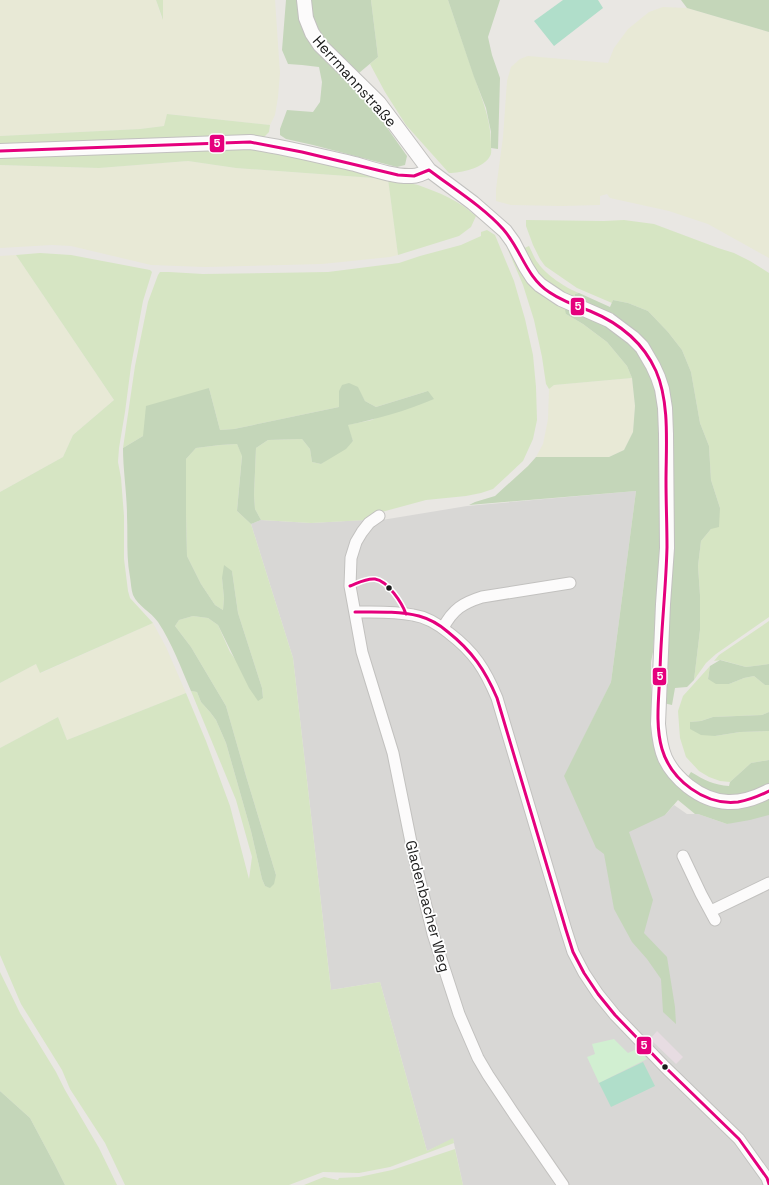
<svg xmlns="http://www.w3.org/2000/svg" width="769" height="1185" font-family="'Space Grotesk',sans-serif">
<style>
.residential{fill:#d8d7d5}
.industrial{fill:#e7dce2}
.farmland{fill:#e8e9d6}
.grass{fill:#d6e5c3}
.forest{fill:#c4d6b9}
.park{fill:#d1efd1}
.pitch{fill:#b0deca}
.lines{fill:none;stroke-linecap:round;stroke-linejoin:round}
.minor-casing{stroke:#c2c1bf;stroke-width:13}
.tertiary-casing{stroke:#c2c1bf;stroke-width:16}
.minor{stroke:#fcfbfb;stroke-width:11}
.tertiary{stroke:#fcfbfb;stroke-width:14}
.bus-1-casing{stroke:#fff;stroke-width:6}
.bus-1{stroke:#e5007d;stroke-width:3}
.bus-dot{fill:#1b1b1b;stroke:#fff;stroke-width:1.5}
.labels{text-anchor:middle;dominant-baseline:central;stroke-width:3.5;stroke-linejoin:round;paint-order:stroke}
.street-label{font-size:15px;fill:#1b1b1b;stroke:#fff}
.line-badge{stroke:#fff;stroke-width:1.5}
.badge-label{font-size:11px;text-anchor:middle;font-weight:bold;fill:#fff}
</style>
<rect width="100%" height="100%" fill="#e9e7e3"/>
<path class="residential" d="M636,491L611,682L565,776L665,815L674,805L687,814H698L727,824L769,809V1185H463L453,1139L427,1151L380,982L331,990L293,658L251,524L261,520L311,523L364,520H382L467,506Z"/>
<path class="industrial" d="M657,1031L683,1057L676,1064L650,1039Z"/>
<path class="farmland" d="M0,0H156L162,19L163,0H275L280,73L278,97L275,115L270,125L168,114L164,126L140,129L0,136Z
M663,7L687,8L769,32V258L708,224L669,211L610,198L607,194L600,196V205L562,206L511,205L496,201V189L503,137L507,81L511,67L520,59L528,56L608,63L614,48L628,29L649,12Z
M188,161L236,168L388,179L398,255L390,257L322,264L205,267L151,265L71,246L52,245L0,248V165L99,168Z
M16,255L114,400L73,435L63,457L0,492V256Z
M632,378L635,406L633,432L624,450L609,457H536L543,444L548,419L549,389L554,385Z
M153,623L166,647L186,693L67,740L58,717L0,748V683L36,664L41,673Z"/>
<path class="grass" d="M156,0H163V20Z
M371,0H448C456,23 464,47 472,70C480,95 491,117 491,144C491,148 492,153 490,156C484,168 461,173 449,173L406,125L385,92L370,64L378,57Z
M167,114L270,125L269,132L264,137L236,135L0,144V136L140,129L164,126Z
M250,146L418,185C440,193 458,200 476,216L471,227L459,236L398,255L388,179L236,168L188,161L99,168L0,165V155Z
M526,220L604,221L624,220L654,224L718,248L734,253L750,261L769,273V617L716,654L706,663L694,680L700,630V595L698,566L701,541L711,529L720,508L711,480L709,446L700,423L691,372L682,350L668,332L648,311L628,303L613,300L612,303L577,288L545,266L540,259L533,245L526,226Z
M487,230L495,235L514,281L525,319L533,355L536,387L537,420L533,439L523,461L493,489L481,493L466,496L426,500L378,513L367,520L311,523L261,520L255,509L254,495L256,448L268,440L302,439L310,449L312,462L321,464L353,441L347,425L372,420L428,391L376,407L365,401L357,387L339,391V407L234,429L220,430L209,388L143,436L123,448L135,366L148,302L158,275L160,272H169L203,274L328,272L399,263L420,256L461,245L481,236V232Z
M503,238L543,295L556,304L567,309L566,314L583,324L607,342L627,366L632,378L554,385L549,389L546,384L542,357L534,320L523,285Z
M529,246C532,252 534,258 538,263C546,275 566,288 579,293L575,294L574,300L545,282L533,268L522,249Z
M40,253L71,255L150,270L152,272L143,301L131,366L125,412L119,448L118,462L121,478L124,516V559L128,591L130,598L153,623L40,673L36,664L0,683V492L63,457L73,435L114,400L16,255Z
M237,444L242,455L237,511L251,524L293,658L331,990L380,982L427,1151L453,1138L454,1143L390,1167L359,1173L323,1172L289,1185H125L105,1143L70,1089L62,1070L21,1004L0,955V748L58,717L67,740L186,693L206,741L230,806L249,879L252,857L236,800L191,691L197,692L201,702L210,712L216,720L226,743L251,831L262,879L265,886L270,887L276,875L246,776L226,706L191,647L175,626L179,620L193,616L208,618L218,625L230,652L263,698L262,688L238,613L232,571L222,578L224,598L223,610L215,605L201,584L187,556L186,513V459L196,448L220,445Z
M769,621V664L746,667L721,660L714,661L719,655Z
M710,666L708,679L729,684L744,678L754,676L765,685H769V712L762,715L713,717L701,721L690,722L715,736L740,732L769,731V760L751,763L730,782L720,781L709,777L699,771L686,757L680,738L678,711L683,696Z
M0,972L20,1013L56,1072L65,1090L99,1148L117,1185H65L55,1165L30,1118L0,1091Z
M455,1149L463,1185H304L324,1177L338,1180L339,1178L359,1177L392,1170Z"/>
<path class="forest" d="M286,0H371L378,57L359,73L351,83L376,112L407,156L405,165L397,167L313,145L286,139L280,135V129L287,110L313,112L320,102L322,82L319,67L302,65L288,64L282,50Z
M448,0H500L488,37L492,55L500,78L498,149L491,148V132L486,108L474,77Z
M681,0H769V32L687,8Z
M579,293L610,307L613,300L628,303L648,311L668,332L682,350L691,372L700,423L709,446L711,480L720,508L719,527L711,529L701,541L698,566L700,595V630L694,680L687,687L675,688L672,705L663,703L664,657L674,549L672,411L661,367L574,300L575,294Z
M569,307L609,327L626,341L639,354L654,382L660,408L661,445L660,556L653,652L651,662V686L659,759L725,808H744L769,797V815L750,820L727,824L698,814H695L678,800L665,815L629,832L653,900L644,933L667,957L675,1007L676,1024L663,1012L661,979L647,959L632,942L614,909L604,854L596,848L564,776L611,682L636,491L469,505L475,502L495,496L528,466L536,457H609L624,450L633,432L635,406L632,378L627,366L607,342L583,324L566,314L565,310Z
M349,383L358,387L365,401L376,407L428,391L434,399C406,411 377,419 348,425L353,441L346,449L321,464L312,462L310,449L302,439L268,440L256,448L254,495L255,509L261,520L251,524L237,511L242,456L237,444L220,445L196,448L186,459V513L187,556L201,584L215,605L223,610L224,598L222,578L224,565L232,571L238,613L262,688L263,698L258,701L249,688L218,625L208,618L193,616L179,620L175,626L191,647L226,706L246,776L276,875L274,884L270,888L265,886L262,879L251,831L226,743L216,720L210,712L201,702L197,692L191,691C181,668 172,643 158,622C151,612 138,606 133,595C131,589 131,583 130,577C126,556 128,536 127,516C127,493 123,471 123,448L143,436L146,406L209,388L220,430L234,429L339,407V391L342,385Z
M720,660L746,667L769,664V685H765L754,676L744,678L729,684H716L708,679L710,666Z
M769,712V731L740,732L715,736L701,735L690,729V722L701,721L713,717L762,715Z
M769,760V787L757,793L722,796L700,788L687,778L691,772C704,780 714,785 729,786L730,782L751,763Z
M0,1091L30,1118L55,1165L65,1185H0Z"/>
<path class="park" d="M614,1039L628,1053L639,1048L647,1059L599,1083L587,1057L595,1054L592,1044Z"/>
<path class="pitch" d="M563,0H598L603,8L554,46L534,21Z
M643,1062L655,1086L611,1107L599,1083Z"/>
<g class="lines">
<g class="minor-casing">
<path id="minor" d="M379,516L369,523L362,532L356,542L351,558L350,586L362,652L393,753L414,857L433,934L459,1014L478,1058L488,1075L512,1111L563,1185
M355,612C375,612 394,611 413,615C427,617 438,624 449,633C474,652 485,669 497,698L566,930L573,952L584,973L598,994L615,1015L665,1067L739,1139L767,1178L769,1184
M443,628C453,609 463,603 482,597L570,583
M683,856L701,894L715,920
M711,911L769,883"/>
</g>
<g class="tertiary-casing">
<path id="tertiary" d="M304,0L306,18L312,33L320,45L379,103L429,170L473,203L505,231L513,242L526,267L533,278L540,285L561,299L609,320L633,338L642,347L653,366L658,377L662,389L665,408L666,434L667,548L663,604L658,724C659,735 660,747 665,758C670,769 678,778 688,786C715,807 740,806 769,791
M0,151L250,142C285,147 320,156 355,164C372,169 394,177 412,176C417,176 424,173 429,170"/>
</g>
<use href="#minor" class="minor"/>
<use href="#tertiary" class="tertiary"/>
<g class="bus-1-casing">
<path id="bus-1" d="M0,151L250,142L302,152L398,175L414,176L429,170
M429,170C454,189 482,206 503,229C521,249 526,277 549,292C562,301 576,306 590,311C619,323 643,342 656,371C670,403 666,446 666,481C666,503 667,525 667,547C666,589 661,630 660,671C659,697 655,725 662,749C671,780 705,806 738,802C749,800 759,796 769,791
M350,586C358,583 366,578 375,579C388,581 402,603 406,614
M355,612C376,612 398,611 419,616C430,619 440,625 448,632C472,651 485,670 497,698L566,930L573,952L584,973L598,994L615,1015L665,1067L739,1139L767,1178L769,1184"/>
</g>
<use href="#bus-1" class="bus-1"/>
</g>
<g class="bus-dot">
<circle cx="389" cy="588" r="3.5"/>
<circle cx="665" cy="1067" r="3.5"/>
</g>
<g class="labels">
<g class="street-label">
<text transform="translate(355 81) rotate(48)">Herrmannstraße</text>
<text transform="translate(428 906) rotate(75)">Gladenbacher Weg</text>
</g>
</g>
<g class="line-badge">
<rect x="209" y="134" width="16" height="19" rx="4" fill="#e5007d"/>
<rect x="570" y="297" width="15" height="19" rx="4" fill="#e5007d"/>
<rect x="652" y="667" width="15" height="19" rx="4" fill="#e5007d"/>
<rect x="636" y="1036" width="16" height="19" rx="4" fill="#e5007d"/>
</g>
<g class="badge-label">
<text x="217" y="147">5</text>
<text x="578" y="310">5</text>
<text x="660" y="680">5</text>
<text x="644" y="1049">5</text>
</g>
</svg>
